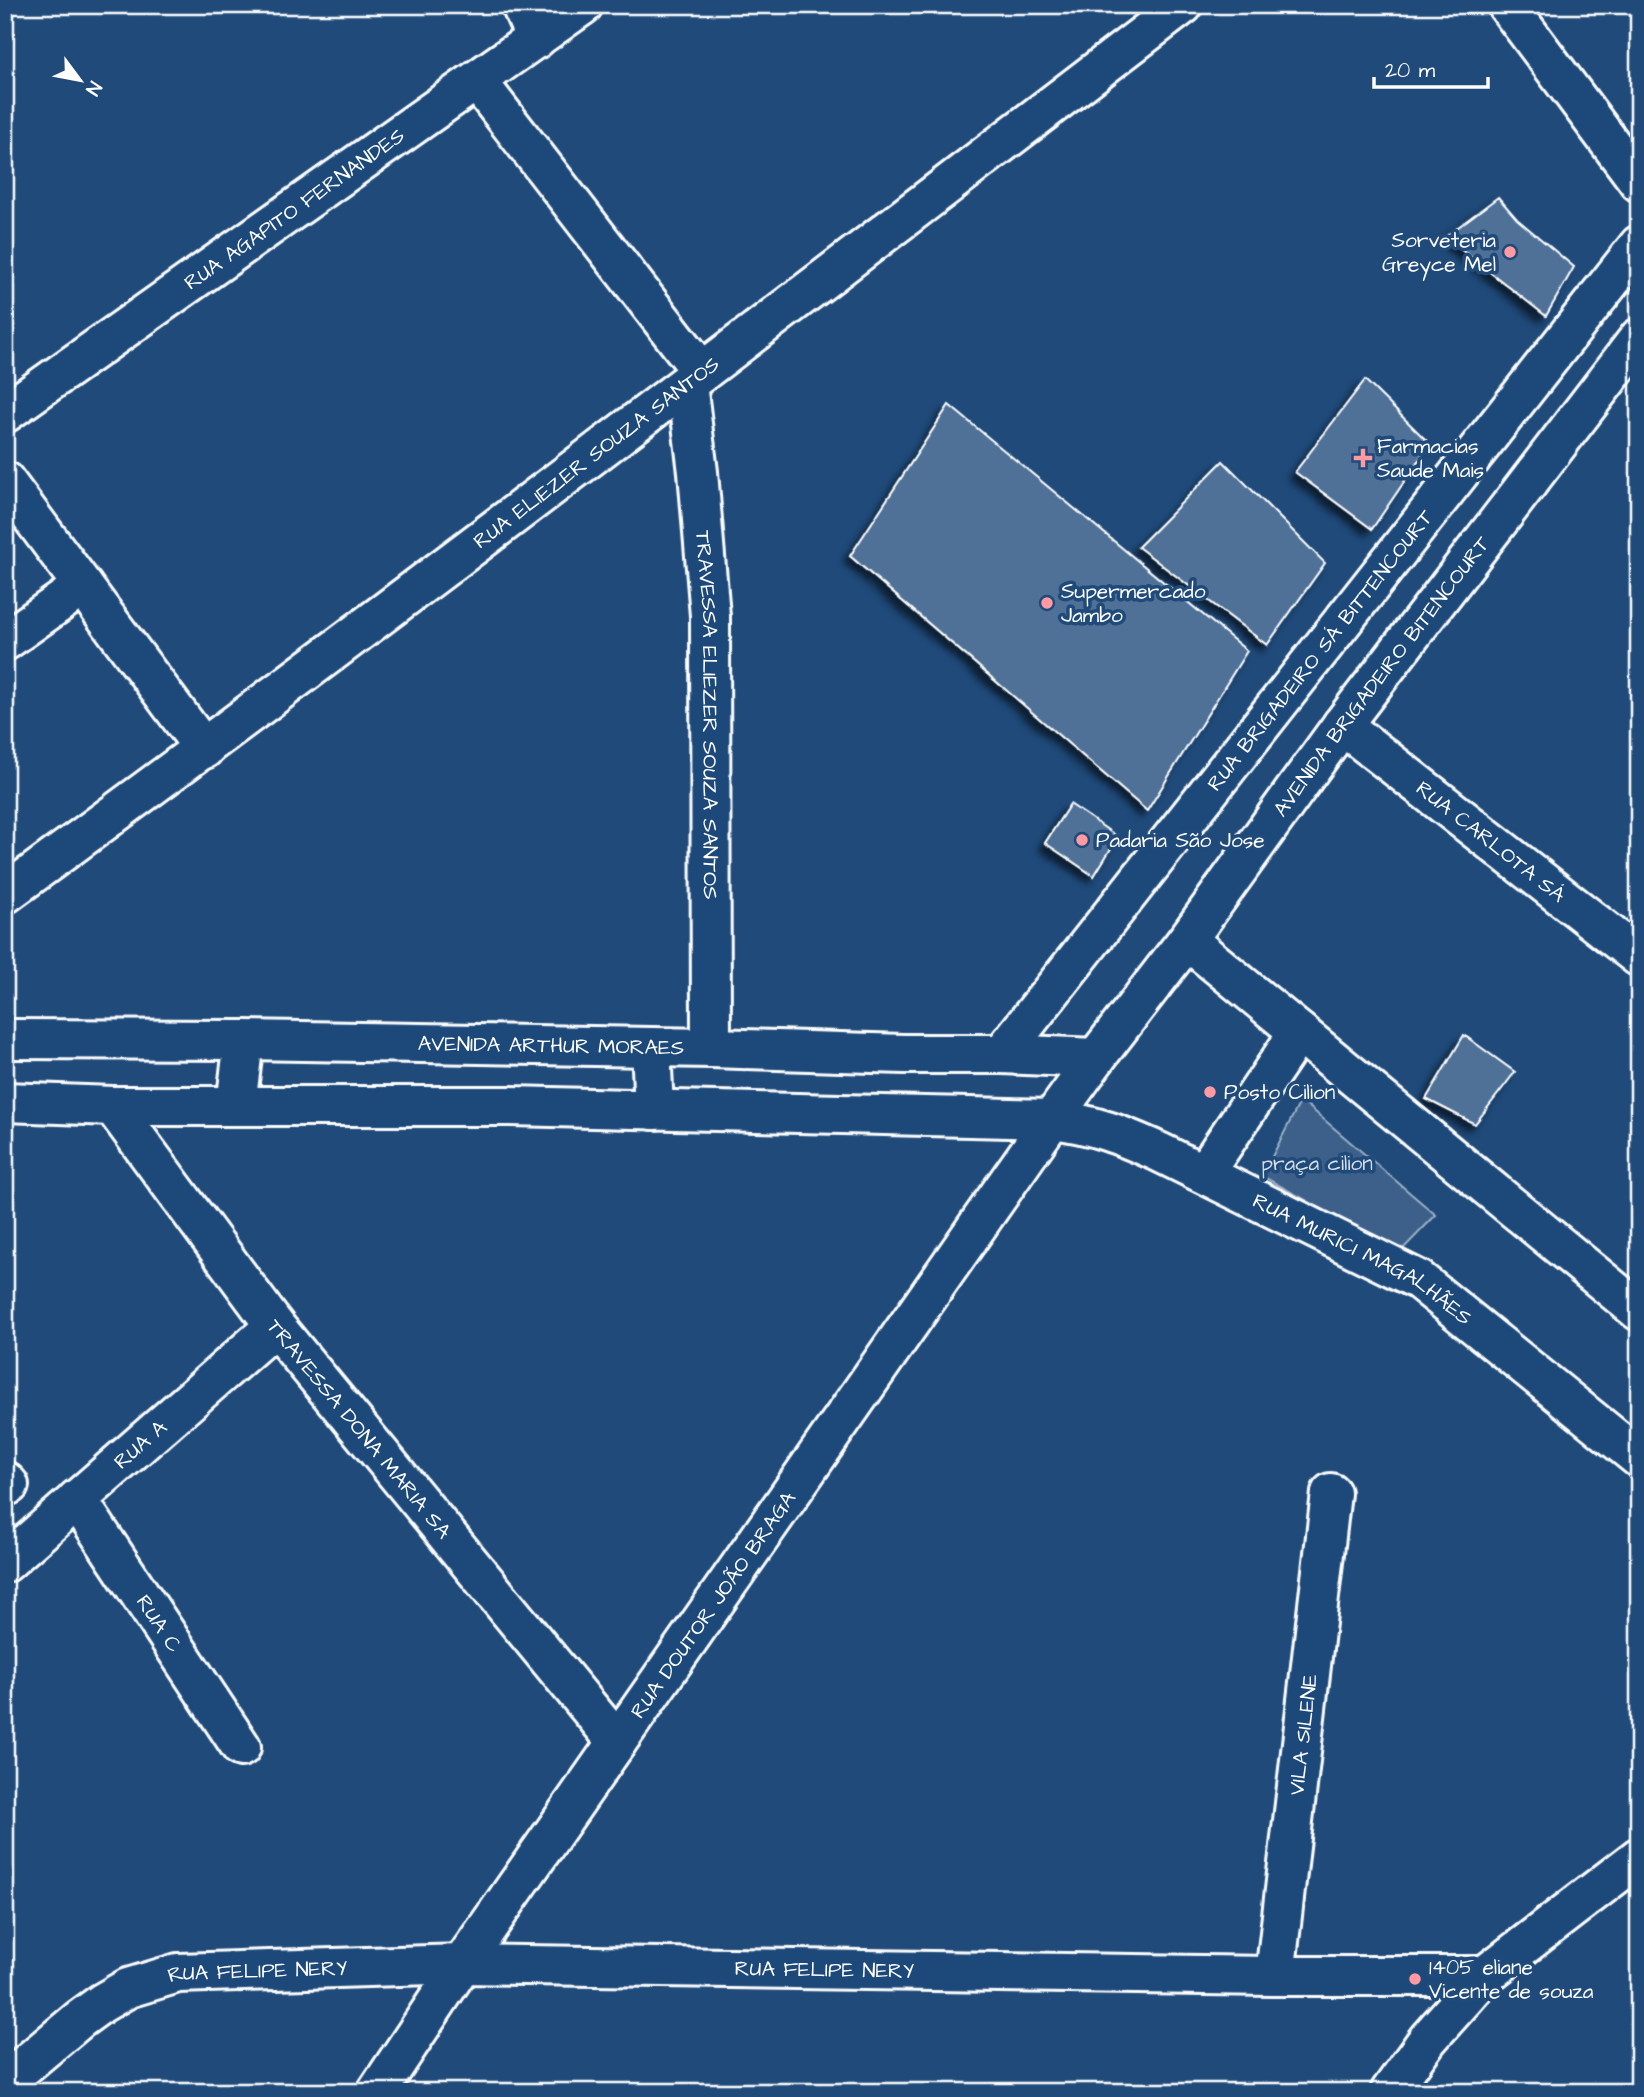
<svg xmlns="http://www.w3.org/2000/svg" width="1644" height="2097" font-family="'Architects Daughter',sans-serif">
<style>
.green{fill:#3c618b;stroke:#9eb0c5;stroke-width:2}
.building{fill:#507197;stroke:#fff;stroke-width:2;filter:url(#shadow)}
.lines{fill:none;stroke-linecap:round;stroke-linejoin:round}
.street-casing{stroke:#fff;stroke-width:44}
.secondary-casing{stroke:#fff;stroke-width:44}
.primary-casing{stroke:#fff;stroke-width:44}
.street{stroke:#1f4a7a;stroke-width:38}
.secondary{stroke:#1f4a7a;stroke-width:38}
.primary{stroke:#1f4a7a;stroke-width:38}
.poi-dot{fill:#ff9aa2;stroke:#1f4a7a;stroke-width:2.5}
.labels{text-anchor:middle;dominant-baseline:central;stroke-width:7;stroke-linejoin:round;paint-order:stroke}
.street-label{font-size:21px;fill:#fff;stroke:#1f4a7a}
.poi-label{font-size:21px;fill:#fff;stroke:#1f4a7a;text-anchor:start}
.park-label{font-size:21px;fill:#d8dfe8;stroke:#1f4a7a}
</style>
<defs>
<filter id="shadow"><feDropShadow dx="-6" dy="6" stdDeviation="3.5" flood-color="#0009"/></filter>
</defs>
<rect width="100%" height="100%" fill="#1f4a7a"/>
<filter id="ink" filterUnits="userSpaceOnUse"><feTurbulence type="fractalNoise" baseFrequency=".0143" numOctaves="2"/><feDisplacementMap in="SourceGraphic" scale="14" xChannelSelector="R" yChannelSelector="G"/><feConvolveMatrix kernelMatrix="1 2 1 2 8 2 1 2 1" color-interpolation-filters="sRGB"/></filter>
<g filter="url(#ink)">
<path class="green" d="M1301,1100L1436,1215L1400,1252L1262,1176Z"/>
<path class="building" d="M1498,197L1517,219L1574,267L1546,316L1445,237Z
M1365,380L1430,444L1372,529L1295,472Z
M949,405L1247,651L1147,811L850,556Z
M1223,461L1325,563L1267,645L1138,547Z
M1070,804L1118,837L1094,876L1045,843Z
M1464,1035L1515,1072L1475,1124L1426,1099Z"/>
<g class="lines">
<g class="street-casing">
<g id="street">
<path d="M521,5L536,39"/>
<path d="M1507,5L1639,182"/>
<path d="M477,81L702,372"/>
<path id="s1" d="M687,384L698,472L710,616L711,1048"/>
<path id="s2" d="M5,413L583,5"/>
<path d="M5,481L204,749"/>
<path d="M5,641L83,586"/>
<path id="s3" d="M1342,725L1639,957"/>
<path id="s4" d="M5,894C402,604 792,303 1183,5"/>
<path id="s5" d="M1002,1054L1639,245"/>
<path id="s6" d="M113,1106L275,1326L617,1742"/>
<path d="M1204,1173L1299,1032"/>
<path d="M5,1481L9,1485"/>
<path id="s7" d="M77,1499L241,1747"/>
<path id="s8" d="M5,1563L275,1326"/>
<path id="s9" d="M1275,1976L1331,1493"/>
<path id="s10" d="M5,2082L80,2019L102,2003L128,1988L178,1973L462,1964L1275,1976H1484"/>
<path d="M1390,2092L1428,2039L1484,1976L1639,1857"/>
</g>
</g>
<g class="secondary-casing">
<g id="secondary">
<path d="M1187,940L1639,1311"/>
<path id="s11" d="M5,1039L244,1040L711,1048L904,1054H1002L1096,1058"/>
<path d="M651,1047L654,1110"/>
<path id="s12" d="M5,1102L113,1106H510L1052,1119C1093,1124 1121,1135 1159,1152L1419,1280L1639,1458"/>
<path d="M236,1106L244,1040"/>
</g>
</g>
<g class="primary-casing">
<g id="primary">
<path id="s13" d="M377,2092L462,1964L1052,1119L1096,1058L1187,940L1342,725L1639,338"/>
</g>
</g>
<use href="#street" class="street"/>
<use href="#secondary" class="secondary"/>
<use href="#primary" class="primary"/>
</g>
</g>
<g class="poi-dot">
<circle cx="1510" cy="252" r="7"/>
<path d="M1359.5 447.5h7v7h7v7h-7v7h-7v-7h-7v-7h7z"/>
<circle cx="1047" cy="603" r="7"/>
<circle cx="1082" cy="840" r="7"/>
<circle cx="1210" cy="1092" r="7"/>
<circle cx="1415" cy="1979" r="7"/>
</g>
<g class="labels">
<g class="street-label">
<text stroke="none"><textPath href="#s2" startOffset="354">RUA AGAPITO FERNANDES</textPath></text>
<text stroke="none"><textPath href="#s4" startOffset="738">RUA ELIEZER SOUZA SANTOS</textPath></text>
<text stroke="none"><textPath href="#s5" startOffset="514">RUA BRIGADEIRO SÁ BITTENCOURT</textPath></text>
<text stroke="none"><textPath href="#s13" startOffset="1736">AVENIDA BRIGADEIRO BITENCOURT</textPath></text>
<text stroke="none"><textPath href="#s1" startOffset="332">TRAVESSA ELIEZER SOUZA SANTOS</textPath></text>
<text stroke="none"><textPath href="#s3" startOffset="189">RUA CARLOTA SÁ</textPath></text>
<text stroke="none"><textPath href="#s11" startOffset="546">AVENIDA ARTHUR MORAES</textPath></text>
<text stroke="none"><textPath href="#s12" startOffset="1390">RUA MURICI MAGALHÃES</textPath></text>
<text stroke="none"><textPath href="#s6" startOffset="406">TRAVESSA DONA MARIA SA</textPath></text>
<text stroke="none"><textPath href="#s8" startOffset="180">RUA A</textPath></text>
<text stroke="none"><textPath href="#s13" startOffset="592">RUA DOUTOR JOÃO BRAGA</textPath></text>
<text stroke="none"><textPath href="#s7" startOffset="149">RUA C</textPath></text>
<text stroke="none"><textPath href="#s9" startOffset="243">VILA SILENE</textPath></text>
<text stroke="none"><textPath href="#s10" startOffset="854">RUA FELIPE NERY</textPath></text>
<text stroke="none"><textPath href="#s10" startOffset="287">RUA FELIPE NERY</textPath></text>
</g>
<g class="poi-label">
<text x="1496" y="240" text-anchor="end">Sorveteria<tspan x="1496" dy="24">Greyce Mel</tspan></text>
<text x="1377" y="446">Farmacias<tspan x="1377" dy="24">Saude Mais</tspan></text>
<text x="1061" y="591">Supermercado<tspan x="1061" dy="24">Jambo</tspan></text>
<text x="1096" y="840">Padaria São Jose</text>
<text x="1224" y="1092">Posto Cilion</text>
<text x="1429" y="1967">1405 eliane<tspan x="1429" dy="24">Vicente de souza</tspan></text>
</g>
<g class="park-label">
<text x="1317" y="1163">praça cilion</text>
</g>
</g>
<rect width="1644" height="2097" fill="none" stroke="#1f4a7a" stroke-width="28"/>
<rect x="14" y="14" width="1616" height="2069" fill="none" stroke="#fff" stroke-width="2.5" filter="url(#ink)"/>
<g transform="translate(80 80) rotate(122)" stroke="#1f4a7a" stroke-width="5" paint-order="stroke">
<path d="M0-5L12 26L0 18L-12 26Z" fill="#ffffff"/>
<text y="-10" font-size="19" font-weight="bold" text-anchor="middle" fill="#ffffff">N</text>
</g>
<path d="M1374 77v10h114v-10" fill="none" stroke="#ffffff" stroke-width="3.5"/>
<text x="1385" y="77" font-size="21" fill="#ffffff" stroke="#1f4a7a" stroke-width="5" paint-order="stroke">20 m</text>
</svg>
